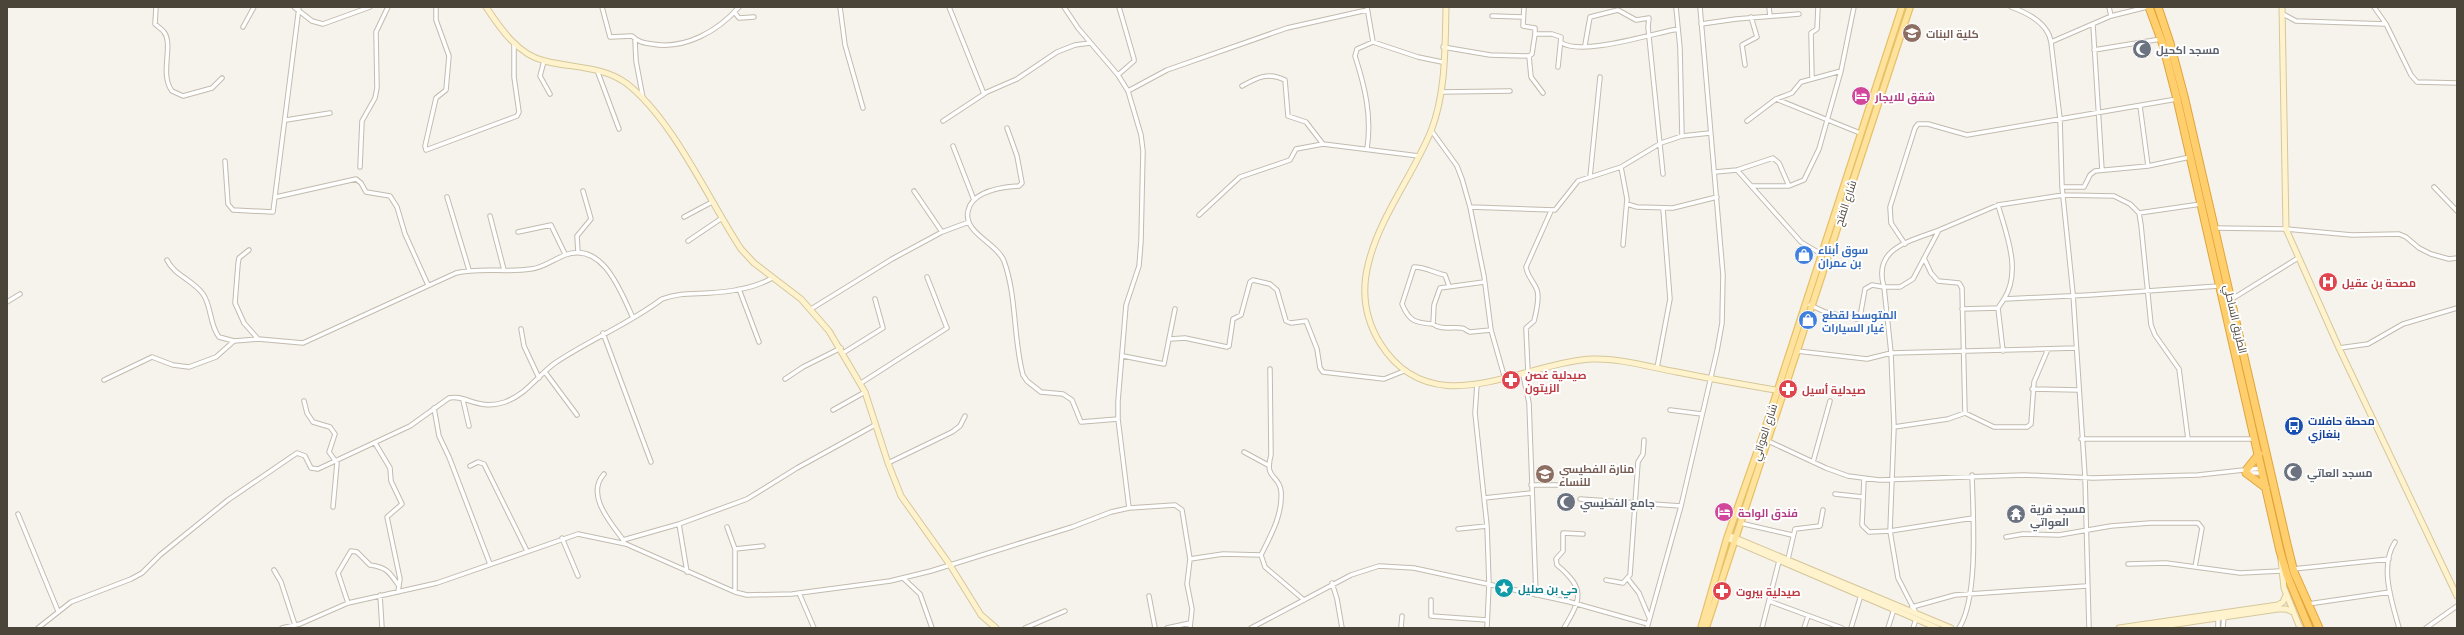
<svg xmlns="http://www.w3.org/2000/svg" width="2464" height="635" font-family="'Golos Text',Cairo,sans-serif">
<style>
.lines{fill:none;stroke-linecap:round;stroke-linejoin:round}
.street-casing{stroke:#c2bbae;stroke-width:5.5}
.secondary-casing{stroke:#d6c79b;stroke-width:7}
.primary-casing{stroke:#e6c16a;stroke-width:8}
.highway-casing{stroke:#e0a43c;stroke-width:9}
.street{stroke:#fff;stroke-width:3.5}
.secondary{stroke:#fff3cd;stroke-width:5}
.primary{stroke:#ffe39c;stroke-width:5.5}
.highway{stroke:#ffcf6e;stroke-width:7}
.labels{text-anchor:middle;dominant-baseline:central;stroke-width:4;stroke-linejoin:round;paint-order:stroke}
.education-label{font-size:11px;font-weight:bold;fill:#785e54;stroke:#fff;text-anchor:start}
.worship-label{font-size:11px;font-weight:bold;fill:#5b616d;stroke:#fff;text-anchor:start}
.hotel-label{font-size:11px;font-weight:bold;fill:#b23c85;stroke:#fff;text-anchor:start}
.street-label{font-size:11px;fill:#4b4439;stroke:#fff}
.shop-label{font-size:11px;font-weight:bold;fill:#366cbe;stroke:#fff;text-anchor:start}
.health-label{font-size:11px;font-weight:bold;fill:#be3a42;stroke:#fff;text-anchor:start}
.transit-label{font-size:11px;font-weight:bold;fill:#164399;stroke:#fff;text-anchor:start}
.culture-label{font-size:11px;font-weight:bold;fill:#0d838f;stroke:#fff;text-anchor:start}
</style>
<rect width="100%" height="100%" fill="#f6f3ec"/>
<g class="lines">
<g class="street-casing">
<path id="street" d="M156,7L155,24C158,27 162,29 164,32C174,45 159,74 172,91L183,96L212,88L222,78
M294,7L312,21L323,24L370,7
M436,7V20L449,56L446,90L436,98L425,146L426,150L517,116L519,112L514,77V43
M602,7L610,37L632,36C638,42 644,43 652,44C685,50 718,31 739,7
M840,7L845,45L863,108
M949,7L984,94
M1064,7L1078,28L1118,75L1128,91L1141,135L1143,151L1141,241L1139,266L1126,305L1118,401V419L1129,508
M1367,7L1373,42L1418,57L1442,62
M1524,7L1523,26L1535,28V34H1552L1561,37L1558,67
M1676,7L1680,48L1682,136
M1769,7L1770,16
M2011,7C2028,13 2048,23 2051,42L2060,119L2062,187L2073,294L2085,477L2089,628
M2109,7L2111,16
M2374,7L2386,24
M735,13L739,18L754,17
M2283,14L2296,21L2386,24L2411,75L2417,82L2457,83
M1492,16L1523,17
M1701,24L1736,19L1799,14
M2093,25L2102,170
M243,27L254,7
M635,40L636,61L643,98
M2051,42L2111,16L2147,7
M1562,43C1583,56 1654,33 1678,29
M1585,45L1590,17L1618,10L1636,20L1649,18L1648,27L1663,174
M1443,47L1490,55L1529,56L1532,54L1535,34
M2094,50L2161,39
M1529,56L1531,77L1543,93
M544,61L540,76L550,94
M1745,65L1742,45L1757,37L1751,17
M597,70L619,129
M1118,75L1134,61V59L1119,7
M1812,78L1811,33L1817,29L1818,7
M1242,86C1258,77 1268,72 1285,80L1288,116L1306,122L1323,144L1419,156
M1128,91L1167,70L1287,28L1367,10
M1441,92L1510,91
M1776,99L1860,133
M2140,106L2148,166
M286,120L330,113
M943,121L987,92L1017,79L1057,52L1075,45L1090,43
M1747,121L1776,99L1792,93L1801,82L1841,71
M1007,128L1017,156L1022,183L1019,186C1003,187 972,191 968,211C963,233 997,243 1004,261C1017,297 1013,338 1023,375L1027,381L1041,392L1063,394L1072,400L1081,422L1118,419
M1431,130L1457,166L1462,179L1470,207L1484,276L1491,330L1505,379
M953,146L974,200
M1367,149C1372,116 1365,87 1355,56L1357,49L1373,42
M225,161L228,204L233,210L273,212L299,7
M360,167L362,121L375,98L377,88L376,32L388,7
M1621,167L1627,199L1623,245
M1737,170L1801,242L1821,254
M1715,172L1737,170L1773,158L1779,163L1789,186L1804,180L1819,149L1841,71L1854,7
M1590,177L1600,77
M1752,186H1789
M2062,187H2084L2090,175L2095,171L2148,166L2190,157
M2434,187L2457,211
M914,191L942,232L969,222
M276,197L356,179L361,183L366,192L390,196L397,207L405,234L428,285
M447,197L469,270
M1627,204L1637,207L1673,208L1717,197
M1998,205C2006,233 2022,271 2004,299
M1470,207L1555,210L1578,181L1621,167L1661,143L1682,136L1710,133
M2139,213L2201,204
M1199,215L1240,177L1290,160L1296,149L1323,144
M490,216L504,270
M684,217L712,202
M2215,228L2286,229L2352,235L2399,234L2406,237L2419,248L2431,254L2449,259L2457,258
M518,232L551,225L565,254
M688,241L722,218
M1905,244L1891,223L1890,207L1915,128L1918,124H1928L1967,135L2177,99
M249,250L239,258L238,264L235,303L244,323L258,339
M578,252L577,236L591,219L583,191
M1924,258L1931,273L1938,281L1959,283L1962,288L1965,413
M167,260C174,275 193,280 203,294C212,307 209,324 219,337L234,341
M1484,282L1440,288L1434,305L1433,324C1440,330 1452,327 1461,328C1465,328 1466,331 1470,332L1491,330
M739,289L759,342
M2232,299L2298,258
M7,302L20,294
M1810,305L1825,312L1857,319L1860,317L1865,289L1872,285L1884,287C1872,247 1912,241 1939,230
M1998,308L2003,351
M811,309L892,259L942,232
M1962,309L1998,308L2004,299L2089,295L2219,286
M1433,324C1415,323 1409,321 1402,304L1414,267C1426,267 1434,273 1445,275L1449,286
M521,329L524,346L539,378
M603,333L651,462
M1170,339L1185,338L1227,347L1229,346L1233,319L1241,315L1250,282L1253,280L1270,284L1277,290L1286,321L1291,323L1306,321L1317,349L1320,368L1323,372L1384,379L1404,371
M2339,348L2368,344L2403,324L2457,308
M1797,351L1867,359L1891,353L2076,348
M843,353L883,328L875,299
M1123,356L1164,364L1175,309
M1657,368L1670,299L1663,209
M545,372L577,415
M1528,373L1526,328L1534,321C1536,312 1540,299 1537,290C1534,282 1527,276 1526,267L1551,211
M1523,375L1529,403L1536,595
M785,379L803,367L841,348
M104,380L152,357L173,365L189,367L216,357L234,341L258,339L303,343L456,273C481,267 506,273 531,269C543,268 554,259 565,255C603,241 621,292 633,318
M861,383L947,328L927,277
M1477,384L1475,413L1484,498L1531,493
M2032,389L2078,390
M463,400L469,426
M304,401L307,413L313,422L330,427L335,434L329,452L337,463L333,507
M434,408L439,436L449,457L490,564
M833,410L865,392
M1670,410L1702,414
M1894,427L1948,419L1965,413L1994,427H2027L2031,424L2034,382L2048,349
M2081,439H2254
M1768,441L1826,468L1848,476L1879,480L2024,475L2093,478L2198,475L2262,468
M375,443L390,468L391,481L402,504L387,517L400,579L398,592
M1244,452L1268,465
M1813,462L1830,401
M888,463L952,432L960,426L965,416
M470,466L478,462L484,464L527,551
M2247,473H2263
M604,474C585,495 611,523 624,541
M1864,479L1862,525L1869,532L1890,531L1973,518
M1531,485H1571
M1835,494L1863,497
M1580,499L1681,506
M18,514L58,611
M1740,523L1792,535
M679,524L687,572
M1487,526L1489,584L1487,628
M727,527L735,549V592
M1458,529L1487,526L1484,498
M2006,537L2023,534L2059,535L2111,526L2150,523H2198L2202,528L2195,567
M562,538L578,576
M623,540L679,524L747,499L797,468L875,425
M2395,542C2379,566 2392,602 2399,628
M735,549L763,546
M1261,555C1271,535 1283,514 1281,491C1279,474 1264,480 1271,455L1270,369
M1190,559L1187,584L1192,609L1190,628
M1788,559L1795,529L1820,526L1823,510
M2128,564L2166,563L2240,573L2281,571
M2293,569L2389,559
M274,570L281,582L295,625
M903,578L920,594L932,628
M1628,579L1639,593L1649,617
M1606,580L1623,583L1630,575L1638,462L1643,454L1644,440
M1332,583L1337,599L1342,628
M799,593L814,628
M380,595L382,628
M1149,596L1155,628
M1431,600V616L1487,620
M1769,601L1842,628
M348,603L338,573L351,551L357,552L370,565C387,567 390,573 399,586
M2308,604L2390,592
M1912,607L1955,595L2086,586
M1916,613L1898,578L1890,531L1894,427L1891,353L1884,287H1900L1913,279L1939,230L1998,205L2063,195L2114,196L2130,204L2139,213L2141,225L2151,325L2155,335L2179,369L2188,439
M38,628L71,602L131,579L142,573L160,555L228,500L297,453L305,456L311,468L318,469L410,426L449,398C465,394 478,411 505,402C527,394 537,376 555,363C589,340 629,324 662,299C677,293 693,294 709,293C730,292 753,289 772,278
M282,628L300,624L348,603L437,583L578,534L626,544L735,592L747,595L792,594L890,581L931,571L1072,527L1111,512L1129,508L1175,505L1182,510L1190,559L1223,554L1261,555L1265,567L1304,600
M1025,628L1065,611
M1167,628L1190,623
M1251,628L1351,575L1379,566L1414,568L1570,602L1648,624
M1401,628L1402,616
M1564,628C1581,599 1586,589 1557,565L1556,559L1563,551V533L1583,534
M1647,628L1681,506L1717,351L1722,323L1723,275L1700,7
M1762,628L1779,561
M1804,628L1808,616
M1851,628L1861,595
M1888,628L1894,609
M1913,628L1916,619
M1959,628C1979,597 1973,513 1972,475
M2218,628V616
M2223,628L2224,615
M2426,628L2457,606"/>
</g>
<g class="secondary-casing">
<path id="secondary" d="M486,7C500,28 518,55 545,61C572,68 602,66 626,83C673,119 708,199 741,249L754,263L801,299L829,331L865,392L888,463L901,496L950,565L981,615L996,628
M1446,7C1445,47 1446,93 1431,131C1413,175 1381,215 1369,261C1361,290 1364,317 1380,343C1432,426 1521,363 1592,359C1620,358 1649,367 1677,372C1711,379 1746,385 1781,391
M2282,7L2286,229L2339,348L2457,596
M1728,535L1951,628
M1727,538L1937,628
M2281,560L2284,588L2300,628
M2119,628L2278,605L2283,602L2286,595
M2149,628L2278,609H2286L2293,612"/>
</g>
<g class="primary-casing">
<path id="primary" d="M1701,628L1727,538L1762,438L1902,7
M1706,628L1910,7"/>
</g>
<g class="highway-casing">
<path id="highway" d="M2149,7L2163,45L2177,99L2280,551L2287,575L2309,628
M2158,7L2170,43L2185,100L2287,544L2294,572L2319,628
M2247,469L2259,454
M2246,473L2266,488"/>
</g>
<use href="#street" class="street"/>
<use href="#secondary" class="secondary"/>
<use href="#primary" class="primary"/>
<use href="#highway" class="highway"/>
</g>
<defs>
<g id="school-disc" transform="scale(1)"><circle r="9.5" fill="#8d6e63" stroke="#fff"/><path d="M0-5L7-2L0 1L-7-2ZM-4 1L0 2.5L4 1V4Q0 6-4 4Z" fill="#fff"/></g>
<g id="mosque-disc" transform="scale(1)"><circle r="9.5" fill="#6b7280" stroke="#fff"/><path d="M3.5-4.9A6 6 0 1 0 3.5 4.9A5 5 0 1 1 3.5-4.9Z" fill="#fff"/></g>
<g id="hotel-disc" transform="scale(1)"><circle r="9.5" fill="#d1479c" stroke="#fff"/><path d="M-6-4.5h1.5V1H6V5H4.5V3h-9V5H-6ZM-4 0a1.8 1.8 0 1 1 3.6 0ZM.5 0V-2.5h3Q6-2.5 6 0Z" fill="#fff"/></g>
<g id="shop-disc" transform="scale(1)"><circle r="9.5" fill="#3f7fe0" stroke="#fff"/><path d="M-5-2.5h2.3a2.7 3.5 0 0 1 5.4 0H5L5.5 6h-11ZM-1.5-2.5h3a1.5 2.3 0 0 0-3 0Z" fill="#fff"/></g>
<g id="hospital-disc" transform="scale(1)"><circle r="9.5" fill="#e0444e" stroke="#fff"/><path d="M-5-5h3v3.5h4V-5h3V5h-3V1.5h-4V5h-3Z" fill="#fff"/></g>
<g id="pharmacy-disc" transform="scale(1)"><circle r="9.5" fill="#e0444e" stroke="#fff"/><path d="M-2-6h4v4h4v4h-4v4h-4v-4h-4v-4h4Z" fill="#fff"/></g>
<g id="bus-disc" transform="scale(1)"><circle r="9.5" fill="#1a4fb4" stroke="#fff"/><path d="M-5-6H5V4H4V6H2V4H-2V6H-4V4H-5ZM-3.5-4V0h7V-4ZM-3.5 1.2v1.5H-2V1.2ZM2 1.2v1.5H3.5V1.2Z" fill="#fff"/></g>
<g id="temple-disc" transform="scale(1)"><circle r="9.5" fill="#6b7280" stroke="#fff"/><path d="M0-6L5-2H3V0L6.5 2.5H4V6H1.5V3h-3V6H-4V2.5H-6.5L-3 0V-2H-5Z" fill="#fff"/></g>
<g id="sight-disc" transform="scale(1)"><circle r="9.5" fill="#0f9aa8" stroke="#fff"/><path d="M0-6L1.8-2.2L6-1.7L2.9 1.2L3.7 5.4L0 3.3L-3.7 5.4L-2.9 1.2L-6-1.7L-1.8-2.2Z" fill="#fff"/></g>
</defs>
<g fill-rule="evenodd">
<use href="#school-disc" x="1912" y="33"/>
<use href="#mosque-disc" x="2142" y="49"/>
<use href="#hotel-disc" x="1861" y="96"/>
<use href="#shop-disc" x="1804" y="255"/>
<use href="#hospital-disc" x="2328" y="282"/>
<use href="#shop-disc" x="1808" y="320"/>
<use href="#pharmacy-disc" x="1511" y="380"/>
<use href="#pharmacy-disc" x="1788" y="389"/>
<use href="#bus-disc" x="2294" y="426"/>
<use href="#mosque-disc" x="2293" y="472"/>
<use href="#school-disc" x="1545" y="474"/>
<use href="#mosque-disc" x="1566" y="502"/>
<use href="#hotel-disc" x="1724" y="512"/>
<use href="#temple-disc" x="2016" y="514"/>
<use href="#sight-disc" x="1504" y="588"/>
<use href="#pharmacy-disc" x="1722" y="591"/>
</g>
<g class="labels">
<g class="education-label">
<text x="1926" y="33">كلية البنات</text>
<text x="1559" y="468">منارة الفطيسي<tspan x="1559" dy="13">للنساء</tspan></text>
</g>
<g class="worship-label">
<text x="2156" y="49">مسجد اكحيل</text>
<text x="2307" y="472">مسجد العاتي</text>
<text x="1580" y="502">جامع الفطيسي</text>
<text x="2030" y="508">مسجد قرية<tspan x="2030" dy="13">العواتي</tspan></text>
</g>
<g class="hotel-label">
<text x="1875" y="96">شقق للايجار</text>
<text x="1738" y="512">فندق الواحة</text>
</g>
<g class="street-label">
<text transform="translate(1845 203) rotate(-72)">شارع الفتح</text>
<text transform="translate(2236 319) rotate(77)">الطريق الساحلي</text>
<text transform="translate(1764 432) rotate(-72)">شارع العواتي</text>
</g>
<g class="shop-label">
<text x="1818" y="249">سوق أبناء<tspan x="1818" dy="13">بن عمران</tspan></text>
<text x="1822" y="314">المتوسط لقطع<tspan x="1822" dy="13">غيار السيارات</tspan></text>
</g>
<g class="health-label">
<text x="2342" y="282">مصحة بن عقيل</text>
<text x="1525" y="374">صيدلية غصن<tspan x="1525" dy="13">الزيتون</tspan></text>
<text x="1802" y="389">صيدلية أسيل</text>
<text x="1736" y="591">صيدلية بيروت</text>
</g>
<g class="transit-label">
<text x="2308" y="420">محطة حافلات<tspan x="2308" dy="13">بنغازي</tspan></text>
</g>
<g class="culture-label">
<text x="1518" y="588">حي بن صليل</text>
</g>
</g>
<rect width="2464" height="635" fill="none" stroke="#4b4439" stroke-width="16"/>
</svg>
